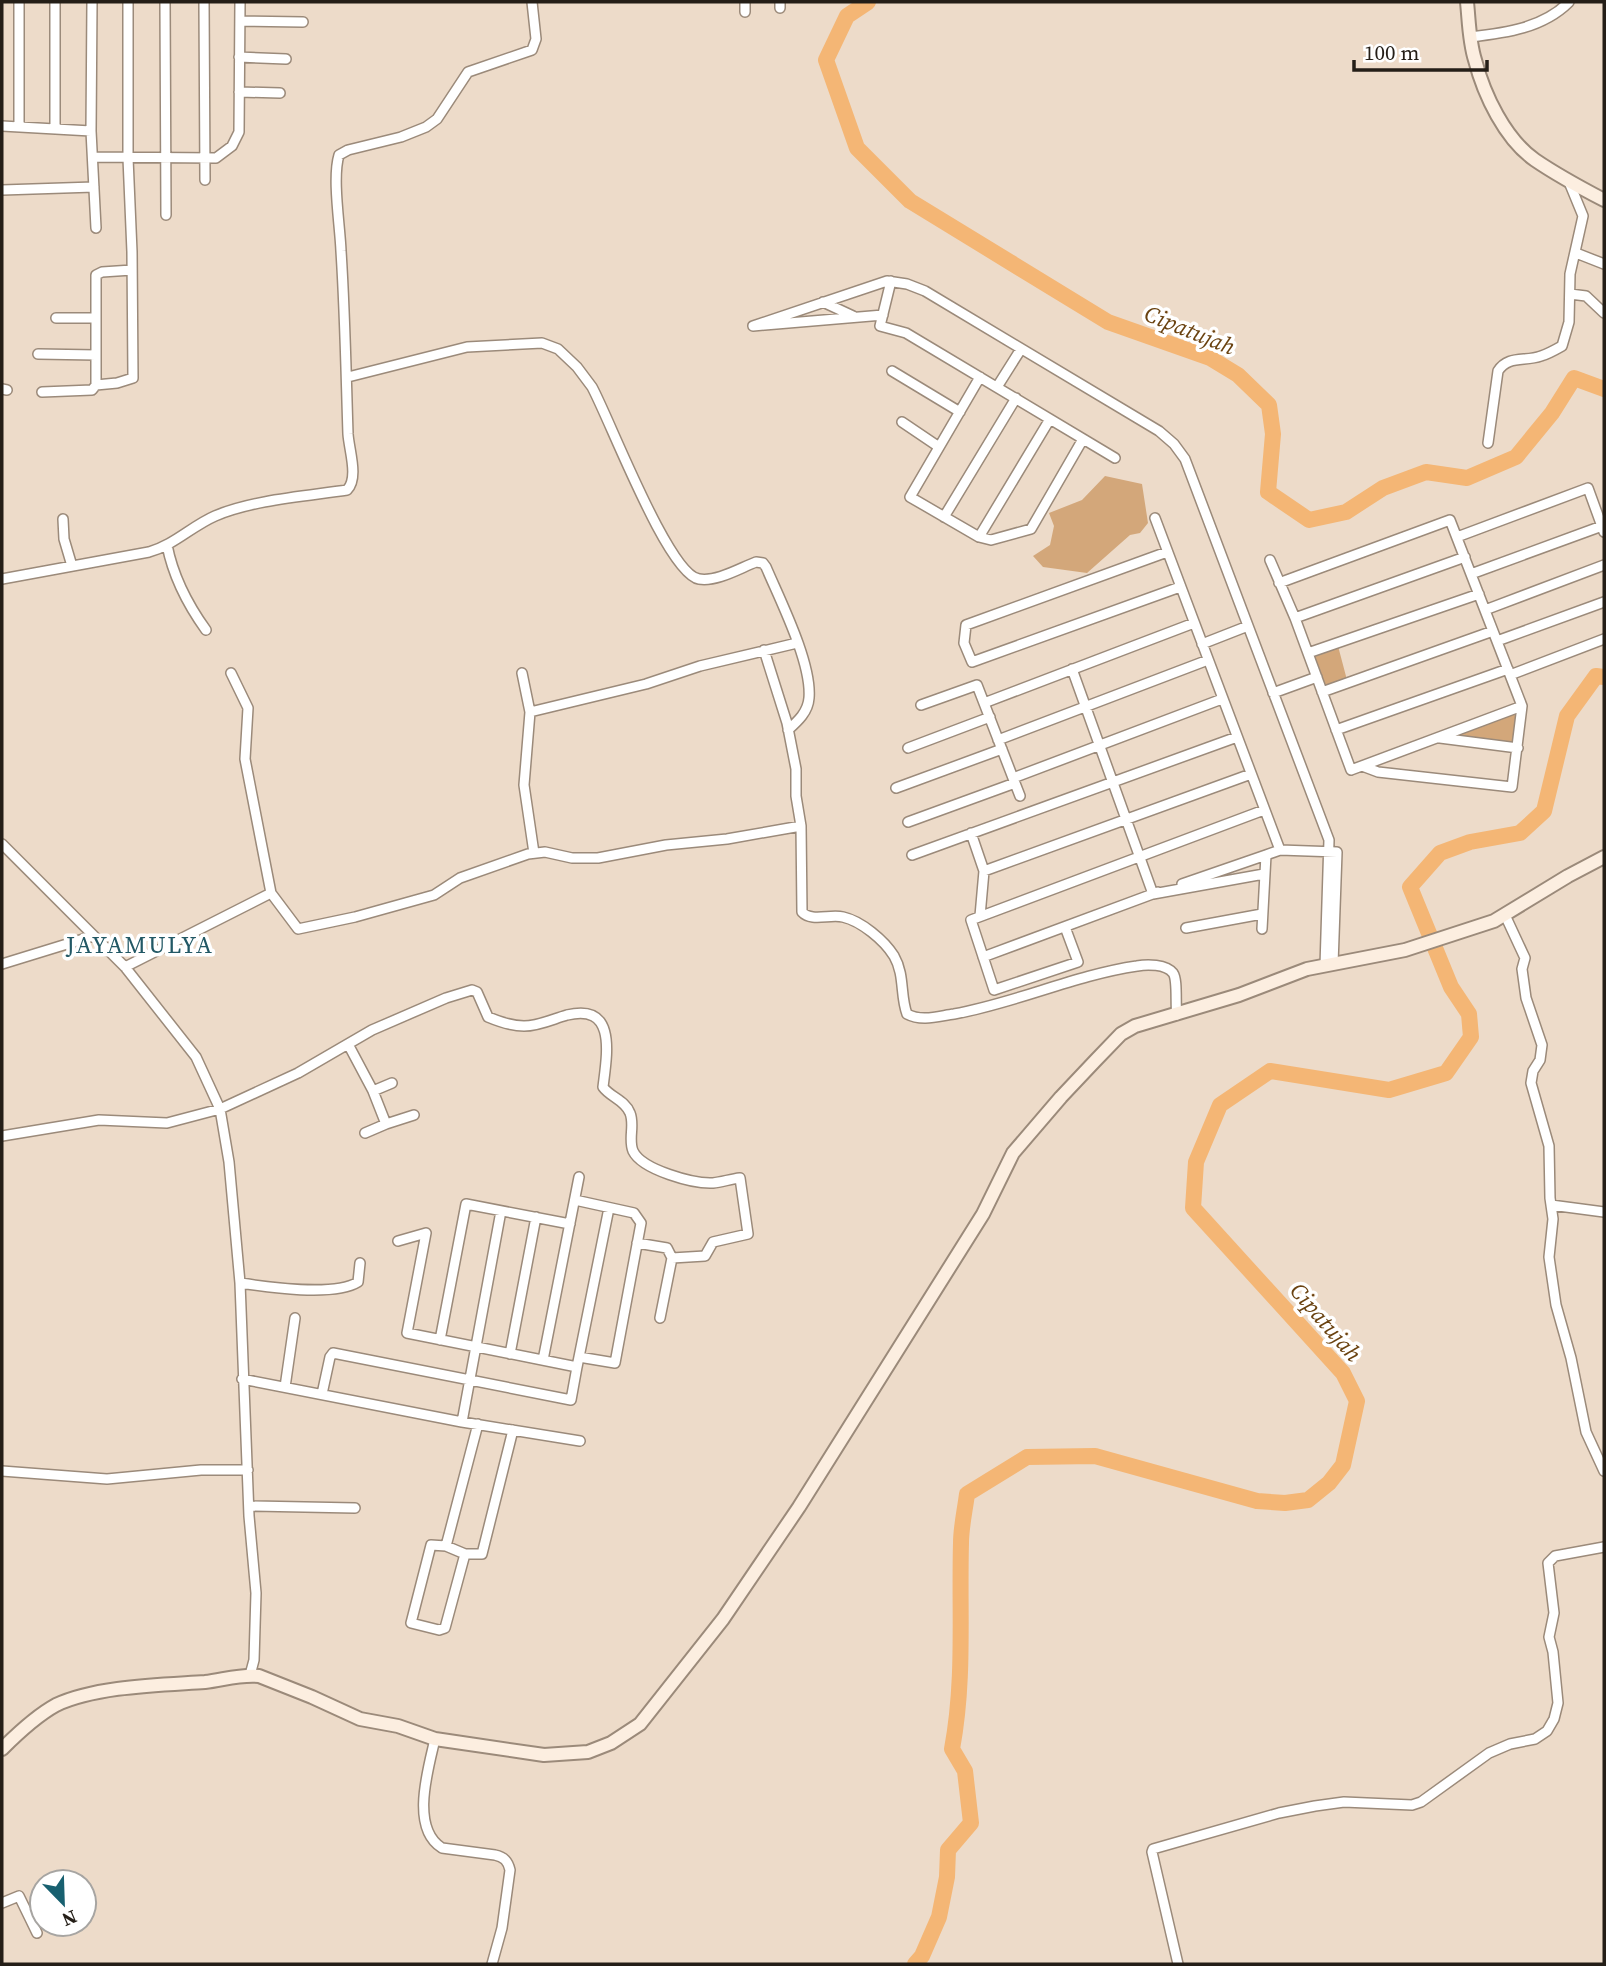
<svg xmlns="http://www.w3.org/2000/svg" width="1606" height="1966" font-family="'Source Serif 4',serif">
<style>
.green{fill:#d3a77a}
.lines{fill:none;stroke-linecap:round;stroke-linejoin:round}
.river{stroke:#f4b675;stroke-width:16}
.street-casing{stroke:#9b8a7a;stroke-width:12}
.secondary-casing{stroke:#9b8a7a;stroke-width:16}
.street{stroke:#fff;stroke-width:9}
.secondary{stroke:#fceee0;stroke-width:12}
.labels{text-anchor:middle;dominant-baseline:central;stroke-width:7;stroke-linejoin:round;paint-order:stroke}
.water-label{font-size:23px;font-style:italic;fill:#6a4210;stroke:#fff}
.quarter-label{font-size:24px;letter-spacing:2px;fill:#225865;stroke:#fff}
</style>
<rect width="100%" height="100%" fill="#eddbc9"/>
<path class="green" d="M1105,476L1142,484L1148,523L1140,533L1130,535L1087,573L1043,567L1033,556L1050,545L1054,526L1049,513L1082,500Z
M1338,646L1347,680L1323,690L1312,655Z
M1519,708L1516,746L1444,736Z"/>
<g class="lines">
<path class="river" d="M868,2L847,16L826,60L857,148L910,201L1108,322L1210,358L1238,375L1269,405L1273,434L1268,492L1309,520L1346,512L1383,488L1426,472L1467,478L1516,457L1552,413L1574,378L1604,389
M915,1964L922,1956L939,1917L947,1877L948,1850L971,1823L965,1771L952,1749C965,1680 959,1611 961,1543C961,1527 965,1510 967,1494L1027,1457L1095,1456L1257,1501L1285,1503L1308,1500L1329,1483L1343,1465L1357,1401L1343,1373L1193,1208L1196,1162L1220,1105L1270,1071L1389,1090L1446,1073L1471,1037L1469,1014L1451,987L1410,887L1440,853L1470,842L1520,833L1544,811L1567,716L1596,676L1604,677"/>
<g class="street-casing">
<path id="street" d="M92,2L91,131L96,228
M165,2L166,215
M204,2L205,180
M780,8V2
M745,12V2
M240,21L303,22
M1470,37C1506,33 1543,28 1569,2
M239,57L286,59
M239,92L280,93
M2,126L91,131
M19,127V2
M55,129V2
M93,157L216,158L232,146L239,132L240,2
M2,190L94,187
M1576,253L1604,264
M891,281L880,326L906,333L1115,458
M1570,294L1586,296L1604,313
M823,302L853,316
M883,315L753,326L887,281L907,284L925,291L1159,431L1174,444L1185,459L1329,840L1325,966
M56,318H96
M38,354L96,355
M892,371L960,412
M348,377L467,347L542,343L558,349L577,367L592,387C610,420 668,574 699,579C717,582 740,568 756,562L763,563L766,567C780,600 812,663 809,698C808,712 798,721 788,730
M980,377L910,497L979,537L991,540L1031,529L1083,439
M96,385V275L102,272L132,270
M997,387L1021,349
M2,389L7,390
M42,392L92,390L96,385L117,383L133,378L132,252L128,158V2
M902,422L939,447
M1488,443L1498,371C1508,355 1525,362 1541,356C1548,354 1555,350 1562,346L1569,322L1570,274L1583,216L1569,182
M944,517L1016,398
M1155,518L1280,850
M63,519L64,539L72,566
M979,537L1050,419
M1457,537L1588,488L1604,532
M167,545C173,576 188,605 206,630
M1167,552L966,625L964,643L972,662L1180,587
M1270,560L1295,618L1351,770L1522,706
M1471,574L1602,526
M2,579L149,552C174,545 192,526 215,516C252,500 307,496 347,490C359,478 349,450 348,434C346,373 345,312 341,251C340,225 332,178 339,155L348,150L401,137L426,127L437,119L468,72L532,50L536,39L532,2
M1279,583L1450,520L1522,706L1512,787L1378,772L1362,766
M1485,610L1604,565
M1295,618L1465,557
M1497,641L1604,602
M1202,644L1248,626
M764,650L787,723L796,769V796L801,826L802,912C811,922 830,914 843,917C861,921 884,940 894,956C905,975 900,996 907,1014C922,1022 939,1016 954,1014C1016,1003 1075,975 1137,966C1147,964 1166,964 1173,973C1178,980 1175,1005 1177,1015
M1308,653L1479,594
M1072,669L1153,894L1264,874
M231,673L248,708L245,759L271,893L298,929L355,917L434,895L460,878L528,854L545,852L572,858H598L666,845L727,839L801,826
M522,673L530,712L524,785L534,853
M1510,675L1604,639
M1322,692L1493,631
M1273,693L1317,677
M984,703L1194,623
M921,705L977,685L1020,796
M530,712L646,684L700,666L797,643
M1336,730L1508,669
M1440,738L1518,748
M998,740L1208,660
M908,748L990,717
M1013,778L1222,699
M896,788L1002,749
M908,822L1015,783
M971,833L984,871L980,916
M2,844L125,967L196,1057L220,1109L229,1162L240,1283L249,1516L256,1593L254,1660L250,1675
M912,855L1237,737
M984,871L1251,774
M1182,884L1266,855
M1505,915L1525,958L1522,969L1526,998L1542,1045L1540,1060L1533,1071L1531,1083L1549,1146L1550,1198L1553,1219L1549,1257L1556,1305L1571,1358L1586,1432L1604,1471
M1065,927L1078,962L994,990L971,920L1264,810
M1186,928L1262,914
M1262,929L1266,855L1280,850L1337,852L1333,964
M983,957L1158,892
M2,964L93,936
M125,967L271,893
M348,1044L373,1091L386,1124L414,1115
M373,1091L392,1083
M365,1133L386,1124
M2,1136L99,1120L167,1123L220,1109L298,1073L372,1030L446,998L472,990L477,992L488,1017C500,1022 511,1026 524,1026C539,1026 553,1019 567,1015C617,1003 607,1054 603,1087C610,1097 625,1100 630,1113C635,1125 628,1139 633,1151C642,1170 694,1184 713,1183C722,1182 731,1179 740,1178L748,1234L713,1242L705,1256L672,1258
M575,1200L634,1213L641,1223L615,1363L579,1357
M1551,1205L1604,1212
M398,1241L426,1233L407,1333L577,1367L609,1208
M637,1243L667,1248L672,1258L660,1318
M240,1283C267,1287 334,1297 358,1282L360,1263
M440,1340L466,1204L570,1224
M510,1354L536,1217
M543,1360L579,1177
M242,1379L462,1422L580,1441
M285,1387L295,1318
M322,1394L330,1357L333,1353L571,1400L577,1367
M462,1422L501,1211
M2,1471L107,1479L201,1470H248
M249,1506L355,1508
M446,1546L478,1424
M465,1554L446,1546L431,1545L411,1623L439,1630L445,1628L465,1554H482L513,1430
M435,1739C428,1770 410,1828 442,1848L495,1855C504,1857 508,1861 510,1870L502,1928L492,1964
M2,1903L19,1896L37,1933
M1178,1964L1152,1852L1153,1849L1279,1813L1315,1806L1344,1802L1412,1805L1421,1802L1489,1753L1510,1744L1535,1739L1547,1731L1554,1719L1558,1703L1553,1652L1549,1637L1554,1613L1548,1563L1555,1556L1604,1547"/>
</g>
<g class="secondary-casing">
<path id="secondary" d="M1467,2C1469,21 1469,41 1475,60C1484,95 1505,139 1535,160C1557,175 1581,188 1604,200
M2,1749C18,1733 36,1716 56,1705C96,1686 161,1685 205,1682C223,1680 240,1674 259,1676L312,1697L360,1719L398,1726L435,1739L544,1755L588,1752L611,1743L640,1724L723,1619L799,1507L983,1214L1013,1153L1061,1097L1095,1061L1121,1034L1135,1026L1239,995L1307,969L1405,950L1494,921L1568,876L1604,857"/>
</g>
<use href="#street" class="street"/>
<use href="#secondary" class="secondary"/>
</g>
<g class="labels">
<g class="water-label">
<text transform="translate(1190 330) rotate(22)">Cipatujah</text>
<text transform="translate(1326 1322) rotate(49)">Cipatujah</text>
</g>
<g class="quarter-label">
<text x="140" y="944">JAYAMULYA</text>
</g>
</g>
<rect width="1606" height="1966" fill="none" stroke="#241e17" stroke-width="7"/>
<g transform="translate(63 1903) rotate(157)"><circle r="33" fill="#ffffff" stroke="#a7a5a2" stroke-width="2"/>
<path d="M0-5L12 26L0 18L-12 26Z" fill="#186070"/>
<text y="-10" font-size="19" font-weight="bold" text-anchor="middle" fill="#241e17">N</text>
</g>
<path d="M1354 60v10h133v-10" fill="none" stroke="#241e17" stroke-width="3.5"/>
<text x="1364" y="60" font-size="21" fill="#241e17" stroke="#ffffff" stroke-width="5" paint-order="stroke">100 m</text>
</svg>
